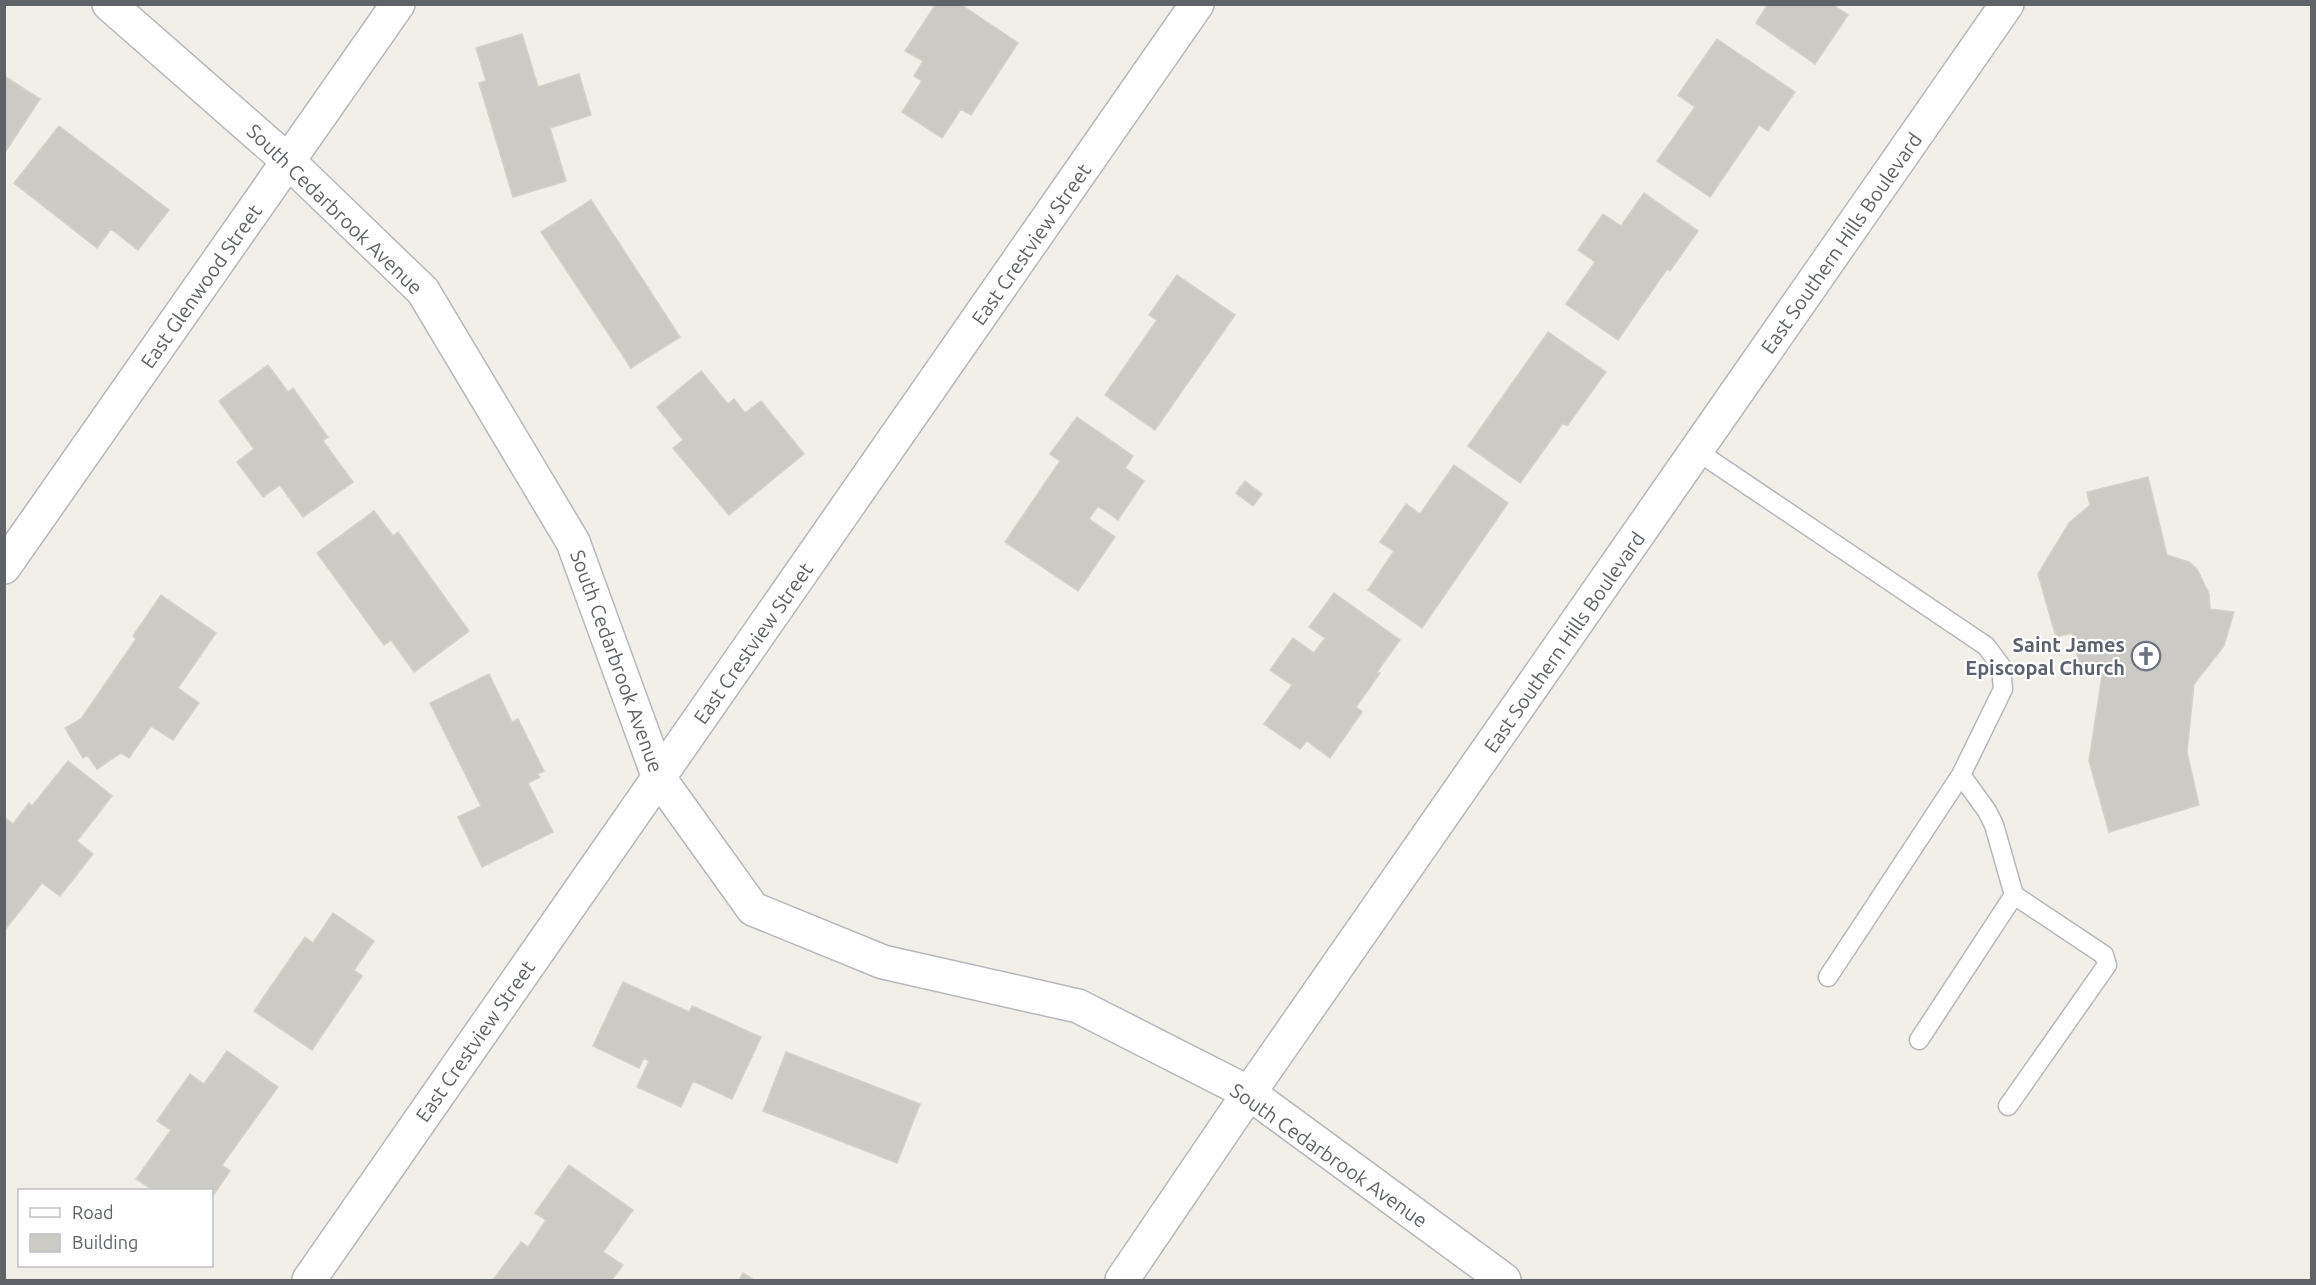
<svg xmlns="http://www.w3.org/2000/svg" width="2316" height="1285" font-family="Ubuntu,sans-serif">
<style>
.building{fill:#cccac5;stroke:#d6d1c6;stroke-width:1.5}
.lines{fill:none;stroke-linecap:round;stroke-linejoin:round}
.lane-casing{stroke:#b5b8bc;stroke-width:21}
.street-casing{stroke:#b5b8bc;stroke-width:36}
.lane{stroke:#fff;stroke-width:18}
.street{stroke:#fff;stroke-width:33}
.labels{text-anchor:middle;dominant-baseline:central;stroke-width:4.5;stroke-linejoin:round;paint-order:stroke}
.street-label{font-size:20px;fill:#5f6368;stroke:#fff}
.worship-label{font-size:20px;font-weight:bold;fill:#5b616d;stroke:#fff;text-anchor:end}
</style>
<rect width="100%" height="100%" fill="#f1efe8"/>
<path class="building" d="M936,4H960L1018,43L971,115L961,109L942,138L902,112L922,81L914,76L923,61L905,51Z
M1768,4H1838L1836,7L1848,15L1815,64L1756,23Z
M522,34L538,87L579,74L591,115L550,128L566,181L513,197L479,83L486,81L476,48Z
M1717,39L1795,92L1768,131L1759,125L1710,197L1657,161L1695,107L1678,95Z
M4,76L40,99L4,154Z
M59,126L169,210L138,250L111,229L97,248L14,183Z
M1644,193L1698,231L1670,271L1667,269L1618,340L1566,304L1595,262L1578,250L1603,214L1621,226Z
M591,200L680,337L631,368L541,232Z
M1177,275L1235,315L1155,430L1105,395L1157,320L1149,315Z
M1548,332L1606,372L1567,426L1563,423L1520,483L1468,446Z
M268,365L288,392L293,388L328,437L323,441L353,482L303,517L280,485L263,497L237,462L254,449L219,401Z
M701,371L728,404L734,399L745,413L761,401L804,454L729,515L673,448L683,440L657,407Z
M1077,417L1133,456L1125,468L1144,481L1118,520L1098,506L1089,519L1115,537L1078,591L1005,542L1060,461L1050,454Z
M1454,465L1508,503L1422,628L1368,590L1394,551L1380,542L1406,504L1420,514Z
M2148,477L2167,555L2189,562L2197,569L2209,594L2210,609L2234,612L2224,646L2194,684L2187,752L2199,805L2109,832L2089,761L2103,669L2080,667L2072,633L2056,637L2038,574L2069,523L2090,505L2087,492Z
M1245,481L1262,494L1253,506L1236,493Z
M374,511L393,536L398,532L469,631L414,672L391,640L384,645L317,553Z
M1334,593L1400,640L1377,672L1380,673L1356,707L1362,712L1330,758L1307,741L1300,749L1264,724L1292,685L1270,670L1293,638L1314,653L1325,638L1309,627Z
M161,595L216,633L178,688L199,703L173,740L151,726L129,758L121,753L97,769L87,755L83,758L65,728L81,719L136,639L133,636Z
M489,674L512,722L518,719L544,771L537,774L540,777L528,783L553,832L482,867L458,817L481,806L430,703Z
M68,761L112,796L77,841L93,854L60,896L42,883L4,931V817L13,824L29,803L32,806Z
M333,913L374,941L354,970L362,976L312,1050L254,1011L305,937L313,943Z
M623,982L689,1012L692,1006L761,1037L732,1099L693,1081L681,1107L637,1087L649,1061L644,1058L639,1068L593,1046Z
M227,1051L278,1087L222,1165L230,1171L212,1197V1190H153L136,1179L171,1130L157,1121L190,1074L204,1084Z
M786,1052L920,1104L897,1163L763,1111Z
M569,1165L633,1210L603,1252L623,1265L612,1280H493L521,1242L528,1247L546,1220L535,1213Z
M743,1273L754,1280H739Z"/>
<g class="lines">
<g class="lane-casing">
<path id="lane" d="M1697,451L1986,646L2001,666L2003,689L1961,775L1987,811L1994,825L2014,895L2104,955L2107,965L2008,1106
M1828,977L1961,775
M1919,1040L2014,895"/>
</g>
<g class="street-casing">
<path id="street" d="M109,4L288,161L423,291L573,542L659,778L753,909L883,962L1078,1006L1249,1093L1504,1280
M4,567L398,4
M309,1280L1197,4
M1122,1280L1249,1093L2007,4"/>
</g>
<use href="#lane" class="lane"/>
<use href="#street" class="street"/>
</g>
<defs>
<g id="church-ring" transform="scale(1.5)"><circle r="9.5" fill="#fff" stroke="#6b7280" stroke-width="1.5"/><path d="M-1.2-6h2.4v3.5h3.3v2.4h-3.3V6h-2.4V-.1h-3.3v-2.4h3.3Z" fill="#6b7280"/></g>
</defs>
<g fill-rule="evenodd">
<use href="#church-ring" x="2146" y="656"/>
</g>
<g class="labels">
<g class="street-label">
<text transform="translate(335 209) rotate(44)">South Cedarbrook Avenue</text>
<text transform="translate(1841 243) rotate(-55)">East Southern Hills Boulevard</text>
<text transform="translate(1031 244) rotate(-55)">East Crestview Street</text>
<text transform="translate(201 286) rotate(-55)">East Glenwood Street</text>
<text transform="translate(1564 642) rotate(-55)">East Southern Hills Boulevard</text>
<text transform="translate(753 643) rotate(-55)">East Crestview Street</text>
<text transform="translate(617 661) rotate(70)">South Cedarbrook Avenue</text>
<text transform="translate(475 1041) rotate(-55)">East Crestview Street</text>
<text transform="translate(1329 1155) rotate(35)">South Cedarbrook Avenue</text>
</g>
<g class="worship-label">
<text x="2125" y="644">Saint James<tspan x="2125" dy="23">Episcopal Church</tspan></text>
</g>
</g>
<rect width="2316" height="1285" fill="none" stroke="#5f6368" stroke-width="12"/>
<rect x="18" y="1189" width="195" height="78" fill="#ffffff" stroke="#bfc1c3" stroke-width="1.5"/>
<rect x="30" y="1208" width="30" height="9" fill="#ffffff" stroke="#bfc1c3" stroke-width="1.5"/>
<text x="72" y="1219" font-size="18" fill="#5f6368">Road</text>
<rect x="30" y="1234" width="30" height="18" fill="#cccac5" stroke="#bfc1c3" stroke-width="1.5"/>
<text x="72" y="1249" font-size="18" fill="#5f6368">Building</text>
</svg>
